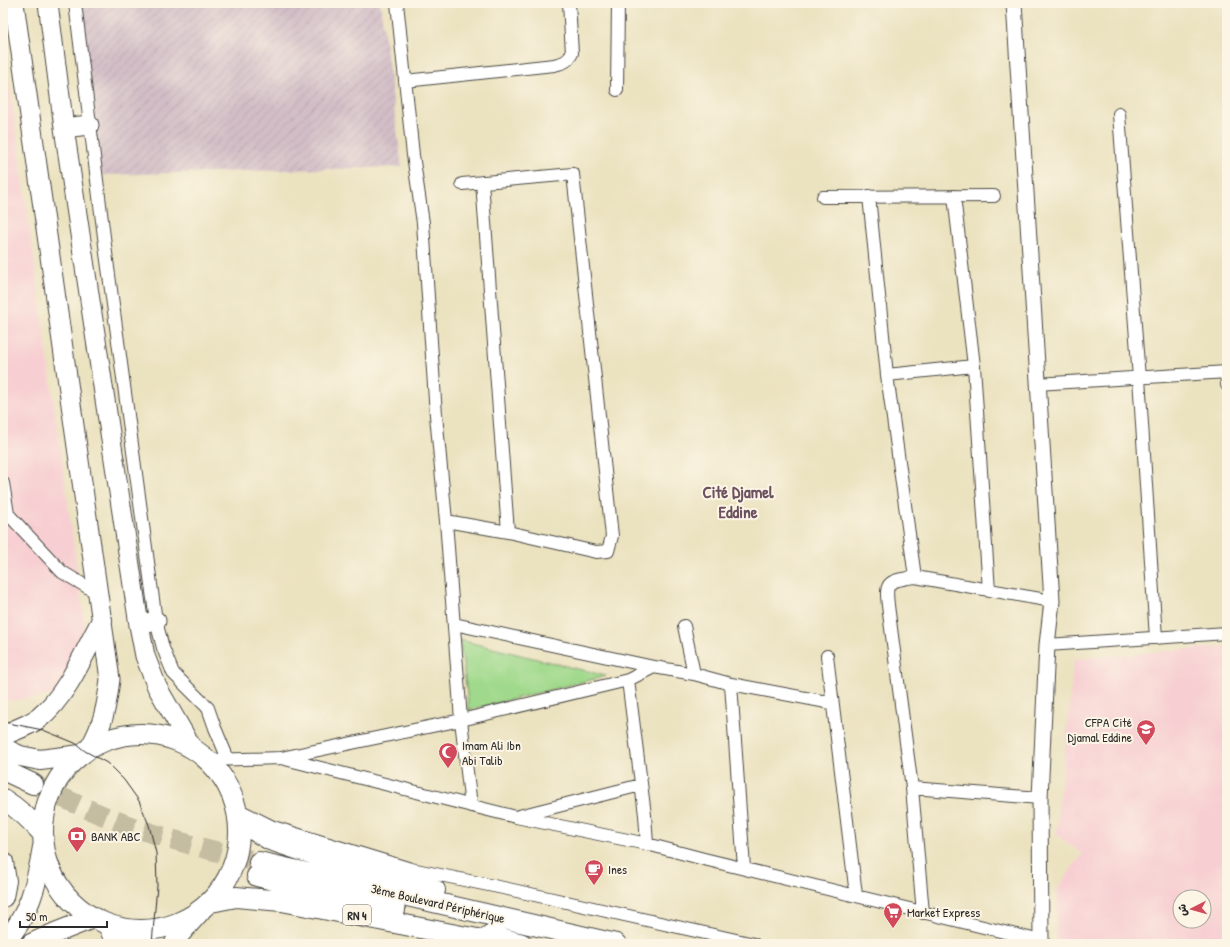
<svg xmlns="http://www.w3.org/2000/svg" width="1230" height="947" font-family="'Patrick Hand','Playpen Sans Arabic',sans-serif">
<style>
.built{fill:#f7cfd2;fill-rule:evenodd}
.industrial{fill:url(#industrial-furrows)}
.park{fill:#a0d98c;stroke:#66825c}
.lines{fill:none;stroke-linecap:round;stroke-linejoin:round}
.trunk-tunnel{stroke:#c5bda2;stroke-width:20;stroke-dasharray:20 10;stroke-linecap:butt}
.minor-casing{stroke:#484641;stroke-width:14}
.tertiary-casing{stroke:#484641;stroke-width:17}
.primary-casing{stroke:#484641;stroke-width:21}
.trunk-casing{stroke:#484641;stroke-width:22}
.minor{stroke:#fff;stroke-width:12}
.tertiary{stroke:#fff;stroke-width:15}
.primary{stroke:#fff;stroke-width:19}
.trunk{stroke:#fff;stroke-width:20}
.tram{stroke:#2b2b2b;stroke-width:1}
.labels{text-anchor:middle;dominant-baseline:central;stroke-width:4;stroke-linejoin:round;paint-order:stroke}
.shield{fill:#fcf5e5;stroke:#6a6863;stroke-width:1}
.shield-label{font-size:12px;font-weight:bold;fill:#2b2b2b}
.poi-label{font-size:13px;fill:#2b2b2b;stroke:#fcf5e5;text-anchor:start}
.street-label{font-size:13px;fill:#2b2b2b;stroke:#fcf5e5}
.district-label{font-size:17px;font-weight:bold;fill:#6c5260;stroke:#fcf5e5}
</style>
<defs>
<pattern id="industrial-furrows" width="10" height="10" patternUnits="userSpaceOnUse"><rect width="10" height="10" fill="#d2bdc6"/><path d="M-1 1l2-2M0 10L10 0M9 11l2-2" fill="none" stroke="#b4a3aa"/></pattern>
</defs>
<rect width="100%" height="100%" fill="#fcf5e5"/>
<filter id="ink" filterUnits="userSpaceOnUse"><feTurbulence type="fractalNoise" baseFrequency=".025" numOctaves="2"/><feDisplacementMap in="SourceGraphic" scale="8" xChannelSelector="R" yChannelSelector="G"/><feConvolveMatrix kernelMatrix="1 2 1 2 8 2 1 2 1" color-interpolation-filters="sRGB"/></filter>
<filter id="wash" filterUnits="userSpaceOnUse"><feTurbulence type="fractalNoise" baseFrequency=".012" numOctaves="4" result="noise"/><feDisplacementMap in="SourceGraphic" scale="16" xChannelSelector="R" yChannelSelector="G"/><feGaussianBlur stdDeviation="0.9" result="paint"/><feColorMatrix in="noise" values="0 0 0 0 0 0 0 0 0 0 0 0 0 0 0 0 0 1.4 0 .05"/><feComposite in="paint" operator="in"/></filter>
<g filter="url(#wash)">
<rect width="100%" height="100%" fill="#ebe2c0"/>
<path class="built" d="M3,38L87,640L54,695L3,702Z
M1227,646V944H1056L1058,888L1082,854L1056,834L1074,659ZM1180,897H1204V921H1180Z"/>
<path class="industrial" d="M76,3H380L402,167L100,175Z"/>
<path class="park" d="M460,640L606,676L469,710Z"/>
</g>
<g filter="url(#ink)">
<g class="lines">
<path class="trunk-tunnel" d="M33,784C67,800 101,816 136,828C177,842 218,852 259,862"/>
<g class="minor-casing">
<path id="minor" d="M75,3L106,253L156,621L163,648L173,673L208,708L215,728L228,759
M397,3L413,155L423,223L436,415L446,521L461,720L471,806
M405,81L554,65C563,63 568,62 572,53L569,3
M617,90L618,3
M1119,114L1139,378L1156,638
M482,182L508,532
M869,196L887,375L915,577
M954,196L974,366L989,591
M823,197L994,196
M1226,372L1227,385
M887,375L974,366
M1037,384L1227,372
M3,483L8,514L62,572L99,594
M446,521L508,532L596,552L608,551L612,536L573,174L462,184
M454,624L654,667L694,674L731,684L832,703
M684,626L694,674
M1047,645L1227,633
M827,656L856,895
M628,680L645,815L647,844
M731,684L744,868
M281,758L516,817L647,844L704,859L1041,941
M209,760L281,758L461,720L628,680L654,667
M912,788L1040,798
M239,810L273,827L411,869L508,889L754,944
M519,816L641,785
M923,913L912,788L889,613C885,583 884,581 915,577L1052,601"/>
</g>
<g class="tertiary-casing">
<path id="tertiary" d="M1014,3L1052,601L1047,645L1040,798L1041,944"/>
</g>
<g class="primary-casing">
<path id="primary" d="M14,3L110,679C107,705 103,726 89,749
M48,3L64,128L139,625L145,656L157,687L192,748
M64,128L89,125
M139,625L156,621
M107,924L116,944
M174,944L177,938L201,911"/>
</g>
<g class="trunk-casing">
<path id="trunk" d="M43 832a98 98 0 1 1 196 0a98 98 0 1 1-196 0Z
M3,735C15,730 28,726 39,718C67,696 85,651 102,620
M3,748L20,756L40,760L81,755
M3,770L33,784
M3,799C19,809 31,820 43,834
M238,817L253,830L270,840L303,851L435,890
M3,862L6,881L3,897
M259,862L616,944
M257,876L395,910
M211,902L236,897L282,901L503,944
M490,935L522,944
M3,944C29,917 37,883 43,847
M31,944L55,933L93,918"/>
</g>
<use href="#minor" class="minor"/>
<use href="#tertiary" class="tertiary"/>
<use href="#primary" class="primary"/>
<use href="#trunk" class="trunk"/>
<path class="tram" d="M3,722L43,730L75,743L85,751L107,763L124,780L139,801L149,825L156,853L157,886L152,944"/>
</g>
</g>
<defs>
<g id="university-pin" transform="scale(1)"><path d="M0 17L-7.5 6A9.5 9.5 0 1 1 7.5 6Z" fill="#d1495b" stroke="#fcf5e5"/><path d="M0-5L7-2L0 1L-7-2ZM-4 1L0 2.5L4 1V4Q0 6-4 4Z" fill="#fff"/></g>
<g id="mosque-pin" transform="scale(1)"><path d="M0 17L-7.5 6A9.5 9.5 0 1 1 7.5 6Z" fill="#d1495b" stroke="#fcf5e5"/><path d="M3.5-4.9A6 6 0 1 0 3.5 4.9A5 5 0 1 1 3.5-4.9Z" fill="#fff"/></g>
<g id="bank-pin" transform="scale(1)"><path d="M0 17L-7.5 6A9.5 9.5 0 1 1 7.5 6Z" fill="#d1495b" stroke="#fcf5e5"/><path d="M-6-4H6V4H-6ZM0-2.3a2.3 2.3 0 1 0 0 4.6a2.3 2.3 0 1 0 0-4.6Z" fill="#fff"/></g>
<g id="cafe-pin" transform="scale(1)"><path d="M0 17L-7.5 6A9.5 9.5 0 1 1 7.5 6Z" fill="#d1495b" stroke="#fcf5e5"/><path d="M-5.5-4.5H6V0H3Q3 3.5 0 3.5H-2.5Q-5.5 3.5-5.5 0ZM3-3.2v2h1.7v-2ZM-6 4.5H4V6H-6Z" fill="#fff"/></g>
<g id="supermarket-pin" transform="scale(1)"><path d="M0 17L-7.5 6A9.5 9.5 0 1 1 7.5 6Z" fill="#d1495b" stroke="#fcf5e5"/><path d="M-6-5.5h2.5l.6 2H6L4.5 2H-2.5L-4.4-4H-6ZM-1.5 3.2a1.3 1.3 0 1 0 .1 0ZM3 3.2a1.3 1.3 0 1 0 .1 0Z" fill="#fff"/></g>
</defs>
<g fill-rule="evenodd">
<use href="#university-pin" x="1146" y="729"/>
<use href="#mosque-pin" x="448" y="752"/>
<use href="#bank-pin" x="77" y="836"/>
<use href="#cafe-pin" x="594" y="869"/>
<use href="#supermarket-pin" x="893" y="912"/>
</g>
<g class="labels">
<rect class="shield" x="343" y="905" width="28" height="20" rx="3"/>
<g class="shield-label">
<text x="357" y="915">RN 4</text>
</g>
<g class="poi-label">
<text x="1132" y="722" text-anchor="end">CFPA Cité<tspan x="1132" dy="15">Djamal Eddine</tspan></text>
<text x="462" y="745">Imam Ali Ibn<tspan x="462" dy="15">Abi Talib</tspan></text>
<text x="91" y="836">BANK ABC</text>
<text x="608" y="869">Ines</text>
<text x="907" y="912">Market Express</text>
</g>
<g class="street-label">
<text transform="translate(438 903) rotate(13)">3ème Boulevard Périphérique</text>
</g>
<g class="district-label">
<text x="738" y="491">Cité Djamel<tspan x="738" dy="20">Eddine</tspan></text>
</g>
</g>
<rect width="1230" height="947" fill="none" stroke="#fcf5e5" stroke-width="16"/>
<g transform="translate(1192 909) rotate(264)"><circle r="19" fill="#fcf5e5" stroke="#a8a49b"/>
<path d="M0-3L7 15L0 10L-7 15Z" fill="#d1495b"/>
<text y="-6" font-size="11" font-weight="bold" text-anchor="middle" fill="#2b2b2b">ش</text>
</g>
<path d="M20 921v6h87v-6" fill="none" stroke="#2b2b2b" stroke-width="2"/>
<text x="26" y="921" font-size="12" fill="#2b2b2b" stroke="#fcf5e5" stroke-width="3" paint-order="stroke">50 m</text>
</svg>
